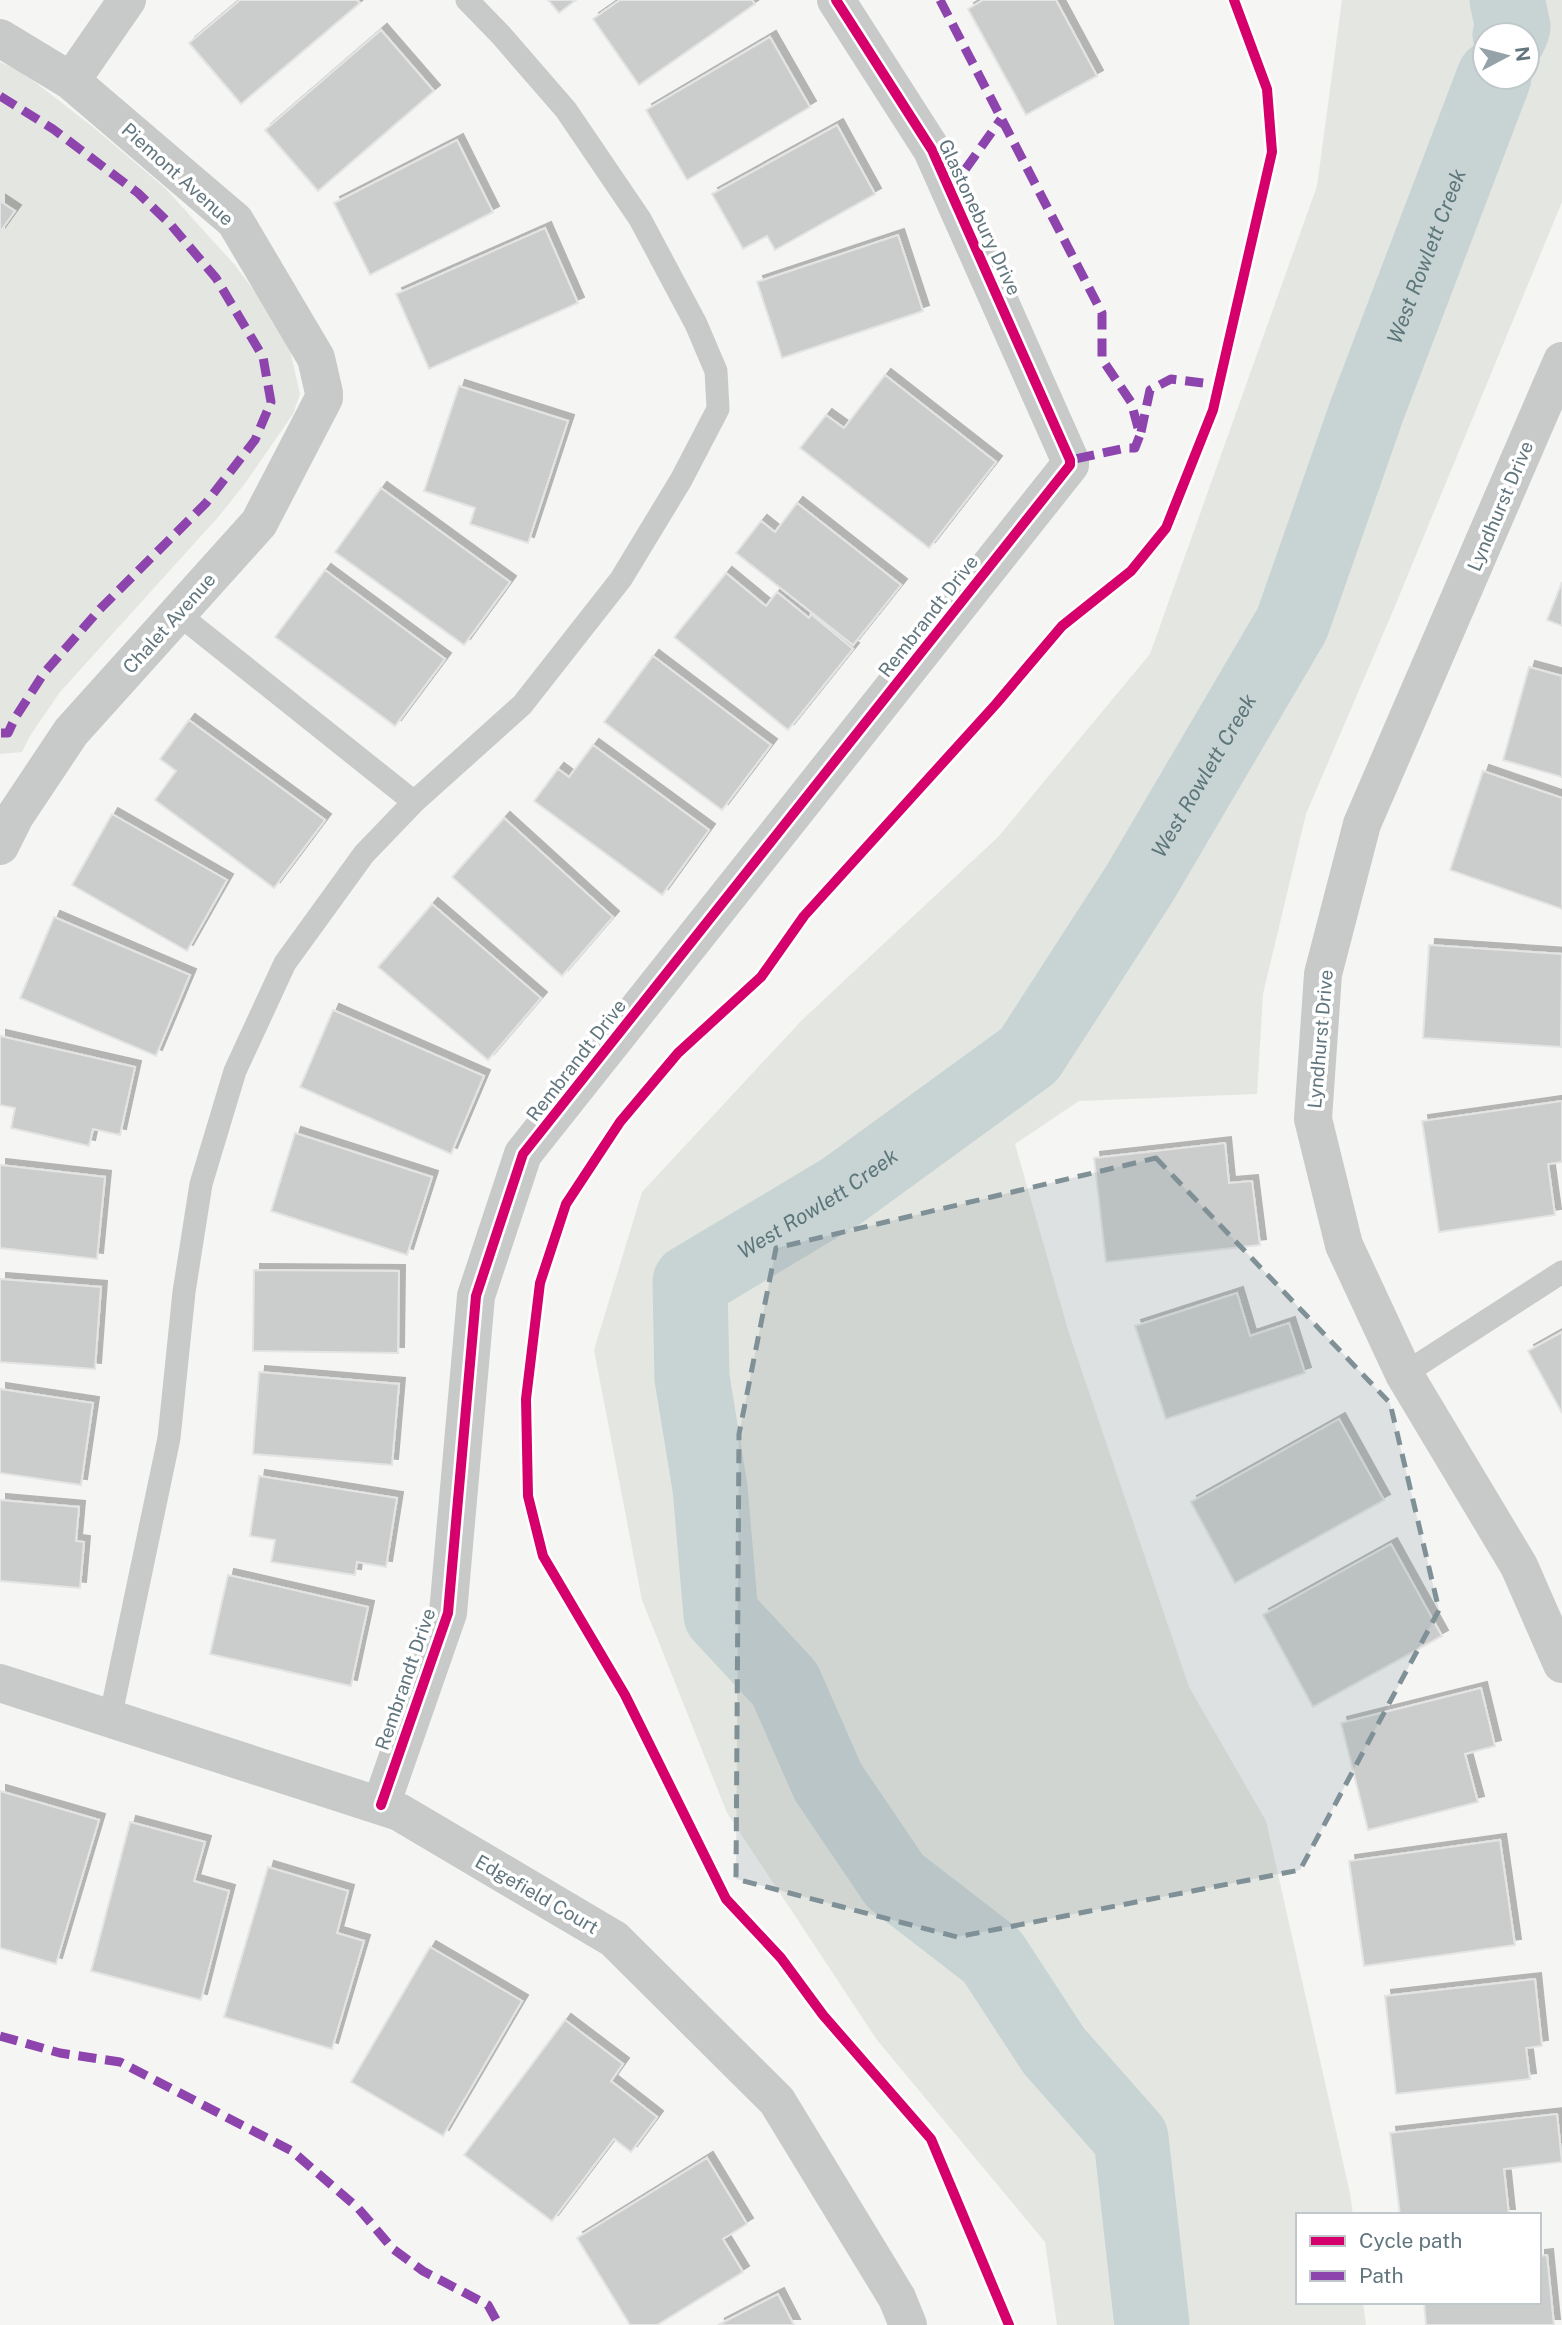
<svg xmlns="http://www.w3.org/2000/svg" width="1562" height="2325" font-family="'Public Sans',sans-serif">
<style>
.green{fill:#e4e7e1;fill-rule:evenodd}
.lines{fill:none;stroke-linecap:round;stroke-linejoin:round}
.river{stroke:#c8d3d4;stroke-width:75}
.building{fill:#cbcdcd;stroke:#e4e4e4;stroke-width:2;filter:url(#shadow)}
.lane{stroke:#c8caca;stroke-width:23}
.street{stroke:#c8caca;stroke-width:38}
.quiet{stroke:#8e44ad;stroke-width:9;stroke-dasharray:18 9;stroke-linecap:butt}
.cycleway-casing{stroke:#fff;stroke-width:15}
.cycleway{stroke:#d6006c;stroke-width:10}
.marked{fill:#809097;fill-opacity:0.2;stroke:#809097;stroke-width:5;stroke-dasharray:14 9;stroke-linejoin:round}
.labels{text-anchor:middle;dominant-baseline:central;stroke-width:7;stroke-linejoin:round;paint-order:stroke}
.street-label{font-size:19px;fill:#61767e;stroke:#fff}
.water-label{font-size:21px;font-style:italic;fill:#5c767a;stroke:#fff}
</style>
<defs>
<filter id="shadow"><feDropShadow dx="6" dy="-6" stdDeviation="0" flood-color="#0004"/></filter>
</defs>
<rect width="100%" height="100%" fill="#f5f5f4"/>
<path class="green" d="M1342,0H1562V202L1395,606L1306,814L1263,994L1257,1094L1079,1101L1015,1144L1068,1330L1189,1687L1266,1821L1350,2193L1353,2215H1298V2302H1363L1366,2325H1057L1045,2242L877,2040L727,1813L642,1600L594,1350L642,1192L802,1020L998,837L1150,654L1317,186ZM1527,35V77H1485V35Z
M0,62L22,72L93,127L165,188L234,264L286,333L300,394L293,414L246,482L220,515L60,692L30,736L22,752L0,754Z"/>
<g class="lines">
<g class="river">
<path d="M1507,0L1513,27L1510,35"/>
<path id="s1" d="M1152,2325L1131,2138L1054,2051L992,1956L895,1881L828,1782L785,1684L721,1615L710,1488L692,1378L690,1282L842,1191L1029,1055L1140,883L1292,624L1367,410L1494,77"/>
</g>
</g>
<path class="building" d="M240,0H357L360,3L241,104L189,43Z
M548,0H576L559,13Z
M620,0H752L755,4L639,85L593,19Z
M983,0H1056L1097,76L1026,115L968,9Z
M381,30L434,91L318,191L265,130Z
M770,37L810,107L687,180L646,110Z
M837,125L875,194L775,250L767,236L743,249L712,194Z
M457,140L493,212L370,275L334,203Z
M0,201L15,211L0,232Z
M545,228L578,303L429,369L396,294Z
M898,235L923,311L782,358L757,282Z
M885,375L996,462L929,548L800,448L826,415L844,428Z
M459,386L568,421L528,543L470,524L475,508L424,491Z
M381,488L510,582L464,645L335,552Z
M797,503L901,585L853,645L736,553L761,521L775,532Z
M325,570L445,659L395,726L275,637Z
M726,573L766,606L777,592L809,618L811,614L853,649L788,730L674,637Z
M1562,582V626L1547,620Z
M653,656L771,745L722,810L604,722Z
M1529,667L1562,676V777L1503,760Z
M189,720L325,820L274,888L155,800L176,771L160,759Z
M593,745L709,830L662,895L534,801L558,769L569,777Z
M1483,771L1562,798V909L1450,870Z
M112,814L227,880L187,951L72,885Z
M504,818L613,917L562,976L452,877Z
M432,904L541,998L488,1060L378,967Z
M54,917L190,975L156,1056L20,998Z
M1429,945L1562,954L1561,1047L1423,1038Z
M333,1010L484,1076L451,1154L300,1087Z
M0,1036L135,1067L120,1135L93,1129L89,1146L11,1128L15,1108L0,1105Z
M1562,1101V1162L1548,1164L1555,1215L1439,1232L1422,1121Z
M295,1133L432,1177L407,1255L271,1211Z
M1225,1143L1229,1183L1252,1181L1260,1245L1106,1262L1094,1158Z
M0,1165L105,1177L97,1259L0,1248Z
M254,1270L399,1271L398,1353L253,1351Z
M0,1279L101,1287L95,1369L0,1362Z
M1237,1293L1250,1336L1289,1323L1305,1373L1166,1419L1135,1326Z
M1562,1332V1413L1528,1351Z
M259,1372L399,1384L392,1465L253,1454Z
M0,1389L93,1403L81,1485L0,1473Z
M1339,1419L1384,1500L1235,1583L1191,1502Z
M259,1476L397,1498L386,1567L357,1562L355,1575L271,1562L275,1540L250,1536Z
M0,1500L79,1507L76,1541L84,1542L80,1588L0,1581Z
M1391,1544L1442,1636L1313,1707L1263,1615Z
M228,1575L368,1607L351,1686L210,1654Z
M1481,1688L1495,1746L1465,1754L1478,1802L1368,1830L1341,1723Z
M0,1791L99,1820L56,1964L0,1948Z
M130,1822L205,1842L194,1881L229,1891L201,2000L91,1971Z
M1500,1840L1515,1945L1364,1966L1349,1861Z
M268,1867L348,1891L337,1933L364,1941L332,2049L224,2017Z
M430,1947L522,2001L443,2136L351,2082Z
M1535,1979L1542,2046L1526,2048L1530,2079L1396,2094L1385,1996Z
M565,2020L623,2064L611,2081L657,2117L631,2152L614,2139L552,2221L464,2155Z
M1557,2114L1562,2162L1504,2169L1509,2215H1400L1390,2133Z
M707,2158L747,2224L723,2239L743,2272L657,2325H630L577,2238Z
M1547,2255L1554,2325H1426L1424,2302H1539V2256Z
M778,2294L794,2325H718Z"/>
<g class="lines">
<path class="lane" d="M177,613L414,802
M1404,1374L1562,1272
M110,1719L169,1438L184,1292L201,1184L235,1071L285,963L364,854L414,802L522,705L621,579L681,480L718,409L716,371L696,324L640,219L566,110L501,35L467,0"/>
<path class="street" d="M0,38L71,81L235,221L316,358L324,393V398L259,523L71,732L15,816L0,846
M71,81L127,0
M1562,361L1362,824L1323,974L1313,1119L1344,1245L1404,1374L1519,1566L1562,1664
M0,1683L399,1812L614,1939L777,2101L897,2298L908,2325
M381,1805L448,1613L476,1296L523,1154L1070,465V460L932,150L836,0"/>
<path class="quiet" d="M940,0L1102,313V359L1131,402L1140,435L1135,448H1126L1070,460
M0,96L53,129L138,193L171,225L216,278L263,357L271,402L255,440L206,503L100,609L44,673L15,718L8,733H0
M950,191L1001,119
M1141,432L1150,390L1171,379L1219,385
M0,2036L60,2053L120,2062L292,2151L358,2208L393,2249L423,2271L488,2305L499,2325"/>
<g class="cycleway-casing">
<path id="cycleway" d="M381,1805L448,1613L476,1296L523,1154L1070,465V460L932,150L836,0
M1009,2325L931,2139L823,2015L781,1958L726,1899L625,1695L543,1556L528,1496L526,1399L540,1283L566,1204L620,1122L678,1053L761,977L804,916L996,704L1062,626L1131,571L1166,528L1213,410L1272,152L1267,89L1234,0"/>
</g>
<use href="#cycleway" class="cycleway"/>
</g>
<path class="marked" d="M1156,1158L1390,1403L1439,1610L1300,1870L957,1937L736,1879L739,1434L776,1248Z"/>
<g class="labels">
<g class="street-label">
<text transform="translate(178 174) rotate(42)">Piemont Avenue</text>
<text transform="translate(980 217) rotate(65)">Glastonebury Drive</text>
<text transform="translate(1500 506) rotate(-67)">Lyndhurst Drive</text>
<text transform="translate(928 616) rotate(-52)">Rembrandt Drive</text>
<text transform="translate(169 623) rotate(-48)">Chalet Avenue</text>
<text transform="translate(1320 1039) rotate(-85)">Lyndhurst Drive</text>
<text transform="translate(576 1060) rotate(-52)">Rembrandt Drive</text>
<text transform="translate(405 1679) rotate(-71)">Rembrandt Drive</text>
<text transform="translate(537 1894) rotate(30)">Edgefield Court</text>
</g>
<g class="water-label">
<text stroke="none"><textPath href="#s1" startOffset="2501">West Rowlett Creek</textPath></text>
<text stroke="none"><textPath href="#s1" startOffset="1934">West Rowlett Creek</textPath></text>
<text stroke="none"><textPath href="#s1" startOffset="1346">West Rowlett Creek</textPath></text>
</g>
</g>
<rect x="1296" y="2213" width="245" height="91" fill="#ffffff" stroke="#c0c8cb" stroke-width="2"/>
<rect x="1310" y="2236" width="35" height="10" fill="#d6006c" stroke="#c0c8cb" stroke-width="2"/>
<text x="1359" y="2248" font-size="21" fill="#61767e">Cycle path</text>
<rect x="1310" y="2271" width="35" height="10" fill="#8e44ad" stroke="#c0c8cb" stroke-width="2"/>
<text x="1359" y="2283" font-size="21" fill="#61767e">Path</text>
<g transform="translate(1506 56) rotate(83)"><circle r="33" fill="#ffffff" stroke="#c0c8cb" stroke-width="2"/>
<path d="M0-5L12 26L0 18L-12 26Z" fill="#95a2a7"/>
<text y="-10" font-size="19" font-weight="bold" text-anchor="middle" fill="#61767e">N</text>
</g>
</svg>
